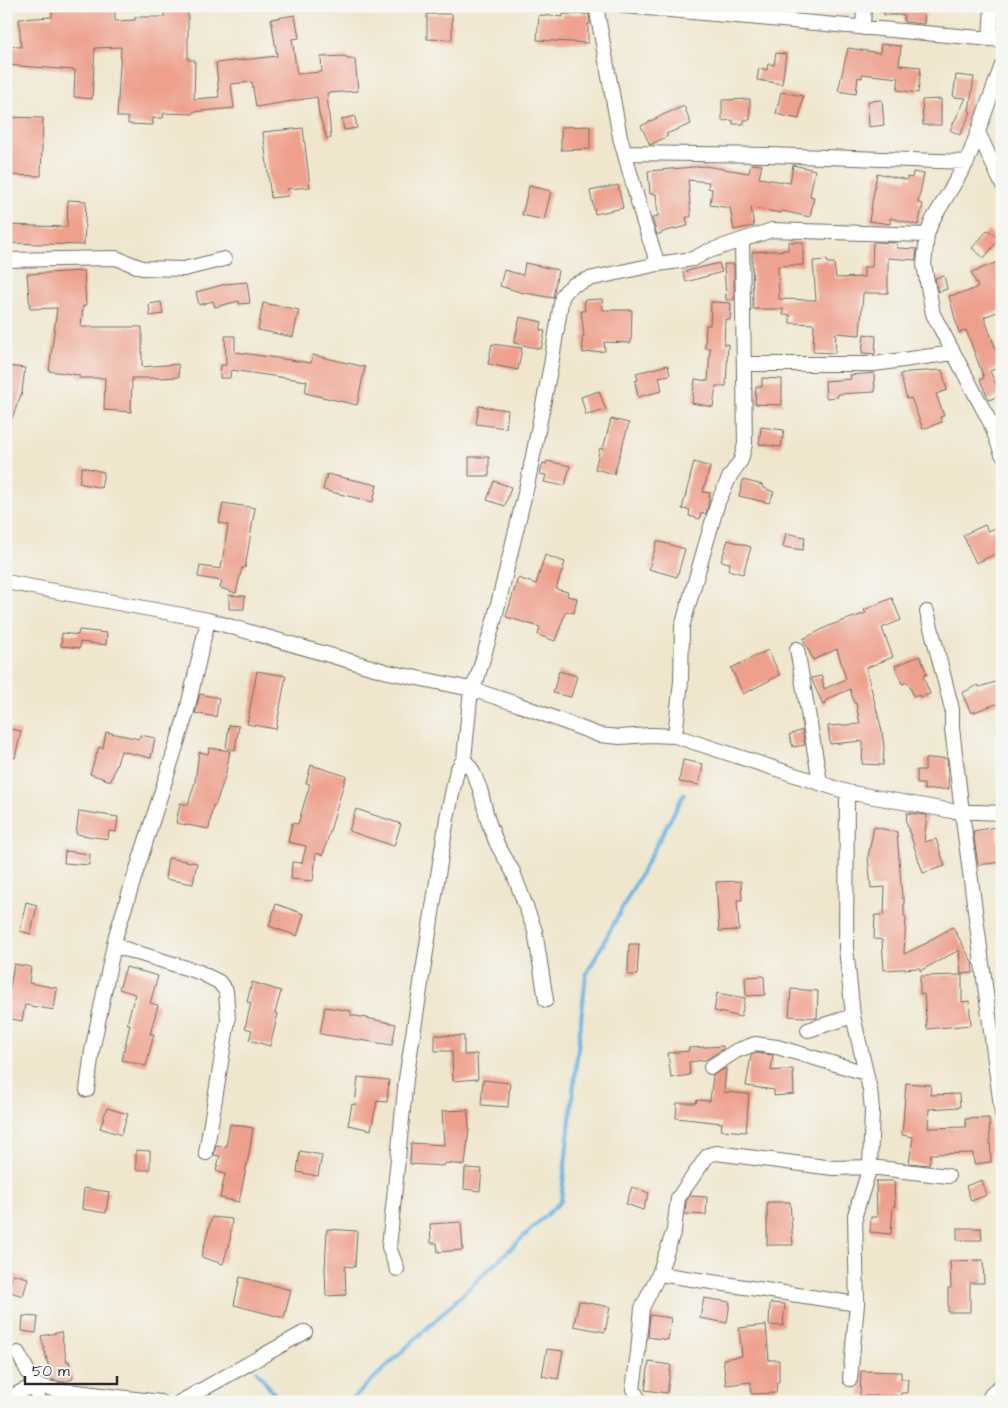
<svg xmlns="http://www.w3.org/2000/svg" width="1008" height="1408" font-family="'Architects Daughter',sans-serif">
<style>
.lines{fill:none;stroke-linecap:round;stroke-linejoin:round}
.stream{stroke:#6cb7e5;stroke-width:4}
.building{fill:#eea08d}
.street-casing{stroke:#706c64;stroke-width:16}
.street{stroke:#fff;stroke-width:14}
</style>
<rect width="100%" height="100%" fill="#f6f6f2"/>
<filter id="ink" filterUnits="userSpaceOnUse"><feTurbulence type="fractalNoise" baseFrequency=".02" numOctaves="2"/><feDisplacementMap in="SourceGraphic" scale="10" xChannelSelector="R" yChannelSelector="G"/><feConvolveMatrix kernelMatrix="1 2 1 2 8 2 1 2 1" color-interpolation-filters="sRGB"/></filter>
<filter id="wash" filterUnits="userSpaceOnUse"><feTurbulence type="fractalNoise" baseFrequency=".0096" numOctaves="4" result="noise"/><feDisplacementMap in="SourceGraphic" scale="20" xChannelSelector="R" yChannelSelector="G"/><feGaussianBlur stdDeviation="1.12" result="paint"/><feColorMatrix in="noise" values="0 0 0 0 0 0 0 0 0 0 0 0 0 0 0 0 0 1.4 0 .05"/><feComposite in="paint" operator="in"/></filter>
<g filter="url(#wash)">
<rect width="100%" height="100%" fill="#efe6cd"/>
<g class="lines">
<path class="stream" d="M257,1371L280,1402
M349,1402L561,1201L586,975L684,794"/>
</g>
<g id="blocks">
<path class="building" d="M52,6H115V21L135,20V17H164V8H170V6H182V9H188V60H195L194,99L219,97L216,63L277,56L271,19L295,15L299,38L292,39L297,74L322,72L321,57L346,56L347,59H355L358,91L327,93L331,138L327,139L319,114L317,97L256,107L252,82L231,84L234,108L193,112V114L164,113L163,118H153V125L128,124V117H117L121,47L95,48L92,99L74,97L75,70L6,65V46L21,47L19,19L52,17Z
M884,6H925L924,24L904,22V15H884Z
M427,14H452V40L427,39Z
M563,14H589L590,24H588V43L537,40L539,15L563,17Z
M881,44L901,46L899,65L921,67L918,93L897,90L899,78L862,74V78L858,77L856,94L838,91L848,48L880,53Z
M776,53L786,54L782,84L757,80L759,68L767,70L768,64L774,65Z
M956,75L974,77L969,111L971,112L960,135L950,130L966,98L953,97Z
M781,92L803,96L799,119L776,114Z
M750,99V120H744V124H733V120L722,121V100Z
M941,99V125H923L922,100Z
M882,100L884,125L869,127L868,101Z
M684,106L691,124L666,134L668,136L650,145L641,126L665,114Z
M355,116L357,128L344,130L342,119Z
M6,117L43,118L41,176L6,175Z
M590,126V149L561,150V127Z
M303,128L310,187L287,189L288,196L271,198L263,132Z
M751,164L762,165L759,178L790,183L793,165L815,170L810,196L814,197L810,217L782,211L781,213L751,208L754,226L734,230L730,208L710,205L712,189L708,188L709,182L688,180L691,217H686L688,226L666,231L657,235L652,218L658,216L656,194H650L648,171L705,166L749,173Z
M913,172L924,174L918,203L923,204L918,225L890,218V224L869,221L877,173L907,180V177L912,178Z
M618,185L623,208L595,214L590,191Z
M529,186L551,191L544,220L522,215Z
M68,200L86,201L84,245L6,243V225L67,227Z
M988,230L999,239L984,258L972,248Z
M788,242H803V265L778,266L779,299L816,300L813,261L827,260L828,263H834L836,278L864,277V267H872L873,242L897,243V248L917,249L916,260L888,258V293H863L860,335L836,333L835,353L813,352L814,324L790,323V315H783V309H753L752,252L788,250Z
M1002,260V310L984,317L1002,366L990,371L1001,395L989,400L980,380L984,378L966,330L959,333L949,296L966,292L978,287L971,272L978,271V270Z
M525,263L558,270L553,298L520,292L500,286L504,270L523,275Z
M719,263L722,272L686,282L683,272Z
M724,264H734V300H726Z
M84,271L86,306H83L81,327H142V367L178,364L179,377L159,378H132L131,412L104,410L105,378H79V375L49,371L57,308L30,309L27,274Z
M944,276L947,289L938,292L935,278Z
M247,282L250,303L239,304V301L215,307L213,301L199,305L196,292L226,284Z
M602,299L603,310H632L631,343L604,342L605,351L583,353L582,337L584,336L581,311H585L584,300Z
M161,302L163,314L150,316L149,304Z
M711,302L731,303L730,320L725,319L724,345L728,344L726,386H716L713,407L692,403L695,379L708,381L710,348H705L706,325H710Z
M263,303L299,310L293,337L258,330Z
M520,317L542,322L540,330L545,331L541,349L514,343Z
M864,334L876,336L875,354L862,353Z
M225,336H235V352L311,363L313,355L365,367L357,405L305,393L307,381L231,370L230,378H220L221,365H226Z
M492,344L522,348L518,370L488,364Z
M668,365L670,375L659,377L662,391L638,397L635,381L638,380L636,373Z
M6,366L25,368L22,392L9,426L6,425V418L11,377L6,376Z
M942,370L947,390L936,394L944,416L940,417L942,422L923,429L911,398L907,399L900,374L909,372Z
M874,373L875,392L838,394V397L826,398L825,381L851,379L850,375Z
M762,378L782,379V405L755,404L756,387H762Z
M599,391L606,410L586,415L581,397Z
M479,406L508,410L506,428L476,424Z
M611,419L629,423L614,474L595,469L600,448L603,449Z
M761,427L784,430L781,447L759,444Z
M469,457H489V476H469Z
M547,461L570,466L565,486L544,482L546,475L540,474L543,463L546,464Z
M694,462L710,467L703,492L710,493L708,506L706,514L701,513L700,519L689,516L690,510L682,509Z
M82,467L104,472L101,488L79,483Z
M327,474L377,485L373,502L323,490Z
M743,480L763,485L762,487L774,492L769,503L739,496Z
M494,481L511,487L505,506L487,500Z
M223,503L255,508L245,568H242L236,593L220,588L222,581L198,577L200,566L221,569L228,525L219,523Z
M985,525L988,531L1002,526V551L976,563L963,535Z
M786,533L805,537L803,550L783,547Z
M728,540L751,547L743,574L728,570L730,563L721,561Z
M657,541L685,549L677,577L649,569Z
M545,555L565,562L556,589L568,592L567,596L577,598L574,613L566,611L555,641L538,635L540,627L506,617L518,578L536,584Z
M229,595L245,596L244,609H229Z
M892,598L901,620L882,628L893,657L866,668L882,731L884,747L883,765L862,764L863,741L830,744L828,726L860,724L856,703H854L850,689L826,700V704L823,705L811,678L822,676L824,689L846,679L837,649L813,660L803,639L831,625L866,613L864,610Z
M79,630L107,633L106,645L80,642V648L61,646L62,633L78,635Z
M768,650L780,675L743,694L731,668Z
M920,656L927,674L923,676L930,694L920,697L919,695L914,697L908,682L902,684L895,666Z
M257,671L286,676L276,729L247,724Z
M559,671L577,676L571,697L553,693Z
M999,681L1002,688V702L971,713L962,693L978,685L979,687Z
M200,694L219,698L216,717L195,713Z
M229,725L239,726L235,750L226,748Z
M6,728L21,731L15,758L6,756Z
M802,730L805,745L793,747L789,735Z
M106,732L139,739L140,735L155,738L151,758L121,751L111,781L90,774L99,747L103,748Z
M209,748L230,751L225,777L215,806L213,805L209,829L176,823L180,803L188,805L195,782L199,752L208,754Z
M947,758L949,789L924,790V784H917V770H925V759Z
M683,760L703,764L699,785L679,782Z
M311,765L346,776L323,855L316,853L313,881L291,879L292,862L302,863L306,846L288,842L292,823L298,824L310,784L306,783Z
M356,809L401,824L394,846L349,831Z
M79,811L118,817L116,832L109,831L108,839L76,834Z
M907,813L927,815L924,842L936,839L945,866L923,873L906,822Z
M874,827L897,832L902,898H904V916L906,917L904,954L929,942L928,941L953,927L972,962L973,973L961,974L959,950L920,971V968L884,970L882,940L874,939L875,915H884L885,887L871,888L868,857Z
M996,827L1001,862L978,865L973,831Z
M65,851L90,854L89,865L64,863Z
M168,858L197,863L193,884L165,879Z
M741,881L742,900H737L739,930L719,931L716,882Z
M26,902L37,905L31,934L20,931Z
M276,904L304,914L297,936L269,926Z
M629,944H639L637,975H628Z
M14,964L31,967L29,983L57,988L54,1010L25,1005L22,1021L6,1018V999L8,992H9Z
M126,967L158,976L150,1003L158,1005L150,1034H154L146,1066L122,1060L130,1024H127L135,994L119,989Z
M962,975V1002L969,1001L971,1025L927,1029L924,994H920V976Z
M764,976L765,995L746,996L745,977Z
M252,982L281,991L275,1013L278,1014L270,1046L249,1040L252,1030L245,1028L251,1003L247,1002Z
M791,989L818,991L817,1018L789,1016Z
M717,993L745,998L741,1017L714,1011Z
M325,1007L351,1011V1015L396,1024L392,1045L320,1034Z
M435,1035L464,1036V1055L477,1054L478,1079L453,1081L452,1051H435Z
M723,1046V1049L705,1060L689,1062L690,1075L671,1078L668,1053L689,1051L688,1048Z
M756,1053L773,1055L771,1071L793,1069L794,1094L774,1096V1090L746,1086L751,1055Z
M726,1068L724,1092L749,1094L746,1132L721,1130L722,1123L676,1118L677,1103H696L697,1100L710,1101L713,1075Z
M358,1077L389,1080L387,1102L377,1101L371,1130L348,1125L352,1104L355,1105Z
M483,1080L510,1083L508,1107L481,1105Z
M906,1083L931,1085L930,1095L959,1094L960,1107L929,1109L928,1128L966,1127L965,1119L989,1118L991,1162L974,1164L973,1153L931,1154L929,1165L909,1163L913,1137L902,1135Z
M107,1108L128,1114L121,1135L100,1128Z
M468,1110L469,1129L465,1165L445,1163L444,1166L410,1164L411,1143L444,1145L442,1111Z
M230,1124L253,1128L249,1154L239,1202L220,1198L225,1174L216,1171L220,1156L214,1155L216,1145L226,1147Z
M136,1150L150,1151V1170H136Z
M300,1151L322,1155L318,1176L297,1172Z
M465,1168L482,1169L480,1191L464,1189Z
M982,1180L987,1195L971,1201L966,1186Z
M876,1181H894L895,1206H893L891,1234L870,1232L871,1217H877Z
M632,1187L649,1193L643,1210L626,1204Z
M84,1188L109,1192L106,1213L82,1209Z
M690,1196L707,1197L706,1215L685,1214L686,1201Z
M767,1202H790L793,1245H767Z
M212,1217L232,1219L230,1240L223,1264L201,1257Z
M461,1222L463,1250L438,1252L437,1243H431L430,1224Z
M957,1228H981L982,1240H957Z
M327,1229L357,1231L355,1267L345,1266L346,1295L326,1296L325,1269Z
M983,1260L984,1283H970V1312H948V1288H951L950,1261Z
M13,1274L28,1278L23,1296L7,1291Z
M240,1277L291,1290L284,1318L234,1305Z
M704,1298L730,1302L727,1323L700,1318Z
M579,1301L610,1307L605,1332L574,1326Z
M770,1303L785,1304L783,1326L769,1325Z
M650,1315L671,1318L668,1340L648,1337Z
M23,1316L38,1317L36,1333L22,1331Z
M766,1325L769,1360H779V1382H777L776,1393L751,1394V1382L726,1385L723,1359L742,1356L739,1328Z
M61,1332L67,1362L69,1361L73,1379L63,1382L52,1380L41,1336Z
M547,1349L563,1351L558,1379L542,1376Z
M649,1362L671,1365L667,1393L645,1390Z
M861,1371L901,1372V1379H908L907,1393H901V1396H860Z"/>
</g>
</g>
<g filter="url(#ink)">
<use href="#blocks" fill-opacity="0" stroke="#706c64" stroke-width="1"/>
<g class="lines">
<g class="street-casing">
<path id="street" d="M596,6L620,137L644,223L658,264
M625,6L1002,40
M863,28L864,6
M990,39L992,6
M1002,65L967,162L932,221L927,235L924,265L933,314L990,422L1002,454
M978,132L1002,184
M625,153L769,155L967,162
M6,260L116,258L142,268L184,269L224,259
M744,364H874L953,353
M6,582L208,620L388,672L471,689L517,704L599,735L620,737L650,735L675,736L847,792L952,811L1002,813
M927,612L952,709V728L962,812L1002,1114
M797,649L820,782
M675,736L681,681L682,627L718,502L730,476L741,460L745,444L742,240
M464,759L472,770L480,789L488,821L497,844L513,872L535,931L546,1000
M847,792L846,948L853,1016L870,1090L872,1110L870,1167L855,1215L857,1304L850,1379
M115,946L199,972L219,982L226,991L228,1020L206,1153
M808,1030L853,1016
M711,1067L736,1051L755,1044L777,1047L866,1073
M87,1090L92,1051L116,935L186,715L208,620
M397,1269L389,1247L406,1079L447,818L457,770L464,759L471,689L477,679L494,621L528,481L551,365L562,297L566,291L573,285L589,279L658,264L693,259L706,252L772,230L927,235
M659,1274L857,1304
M18,1353L35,1385L52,1389L160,1402
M6,1399L35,1385L39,1402
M180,1402L305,1332
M640,1402L633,1389L638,1352L642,1308L659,1274L674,1230L678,1198L708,1155L716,1153L833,1168L870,1167L948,1176
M987,1402L993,1392L1002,1385"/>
</g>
<use href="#street" class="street"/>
</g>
</g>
<rect width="1008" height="1408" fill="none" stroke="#f6f6f2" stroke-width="25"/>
<path d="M25 1376v8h92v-8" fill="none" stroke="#2b2b2b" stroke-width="2.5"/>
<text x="32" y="1376" font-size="15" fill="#2b2b2b" stroke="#f6f6f2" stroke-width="4" paint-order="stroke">50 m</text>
</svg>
